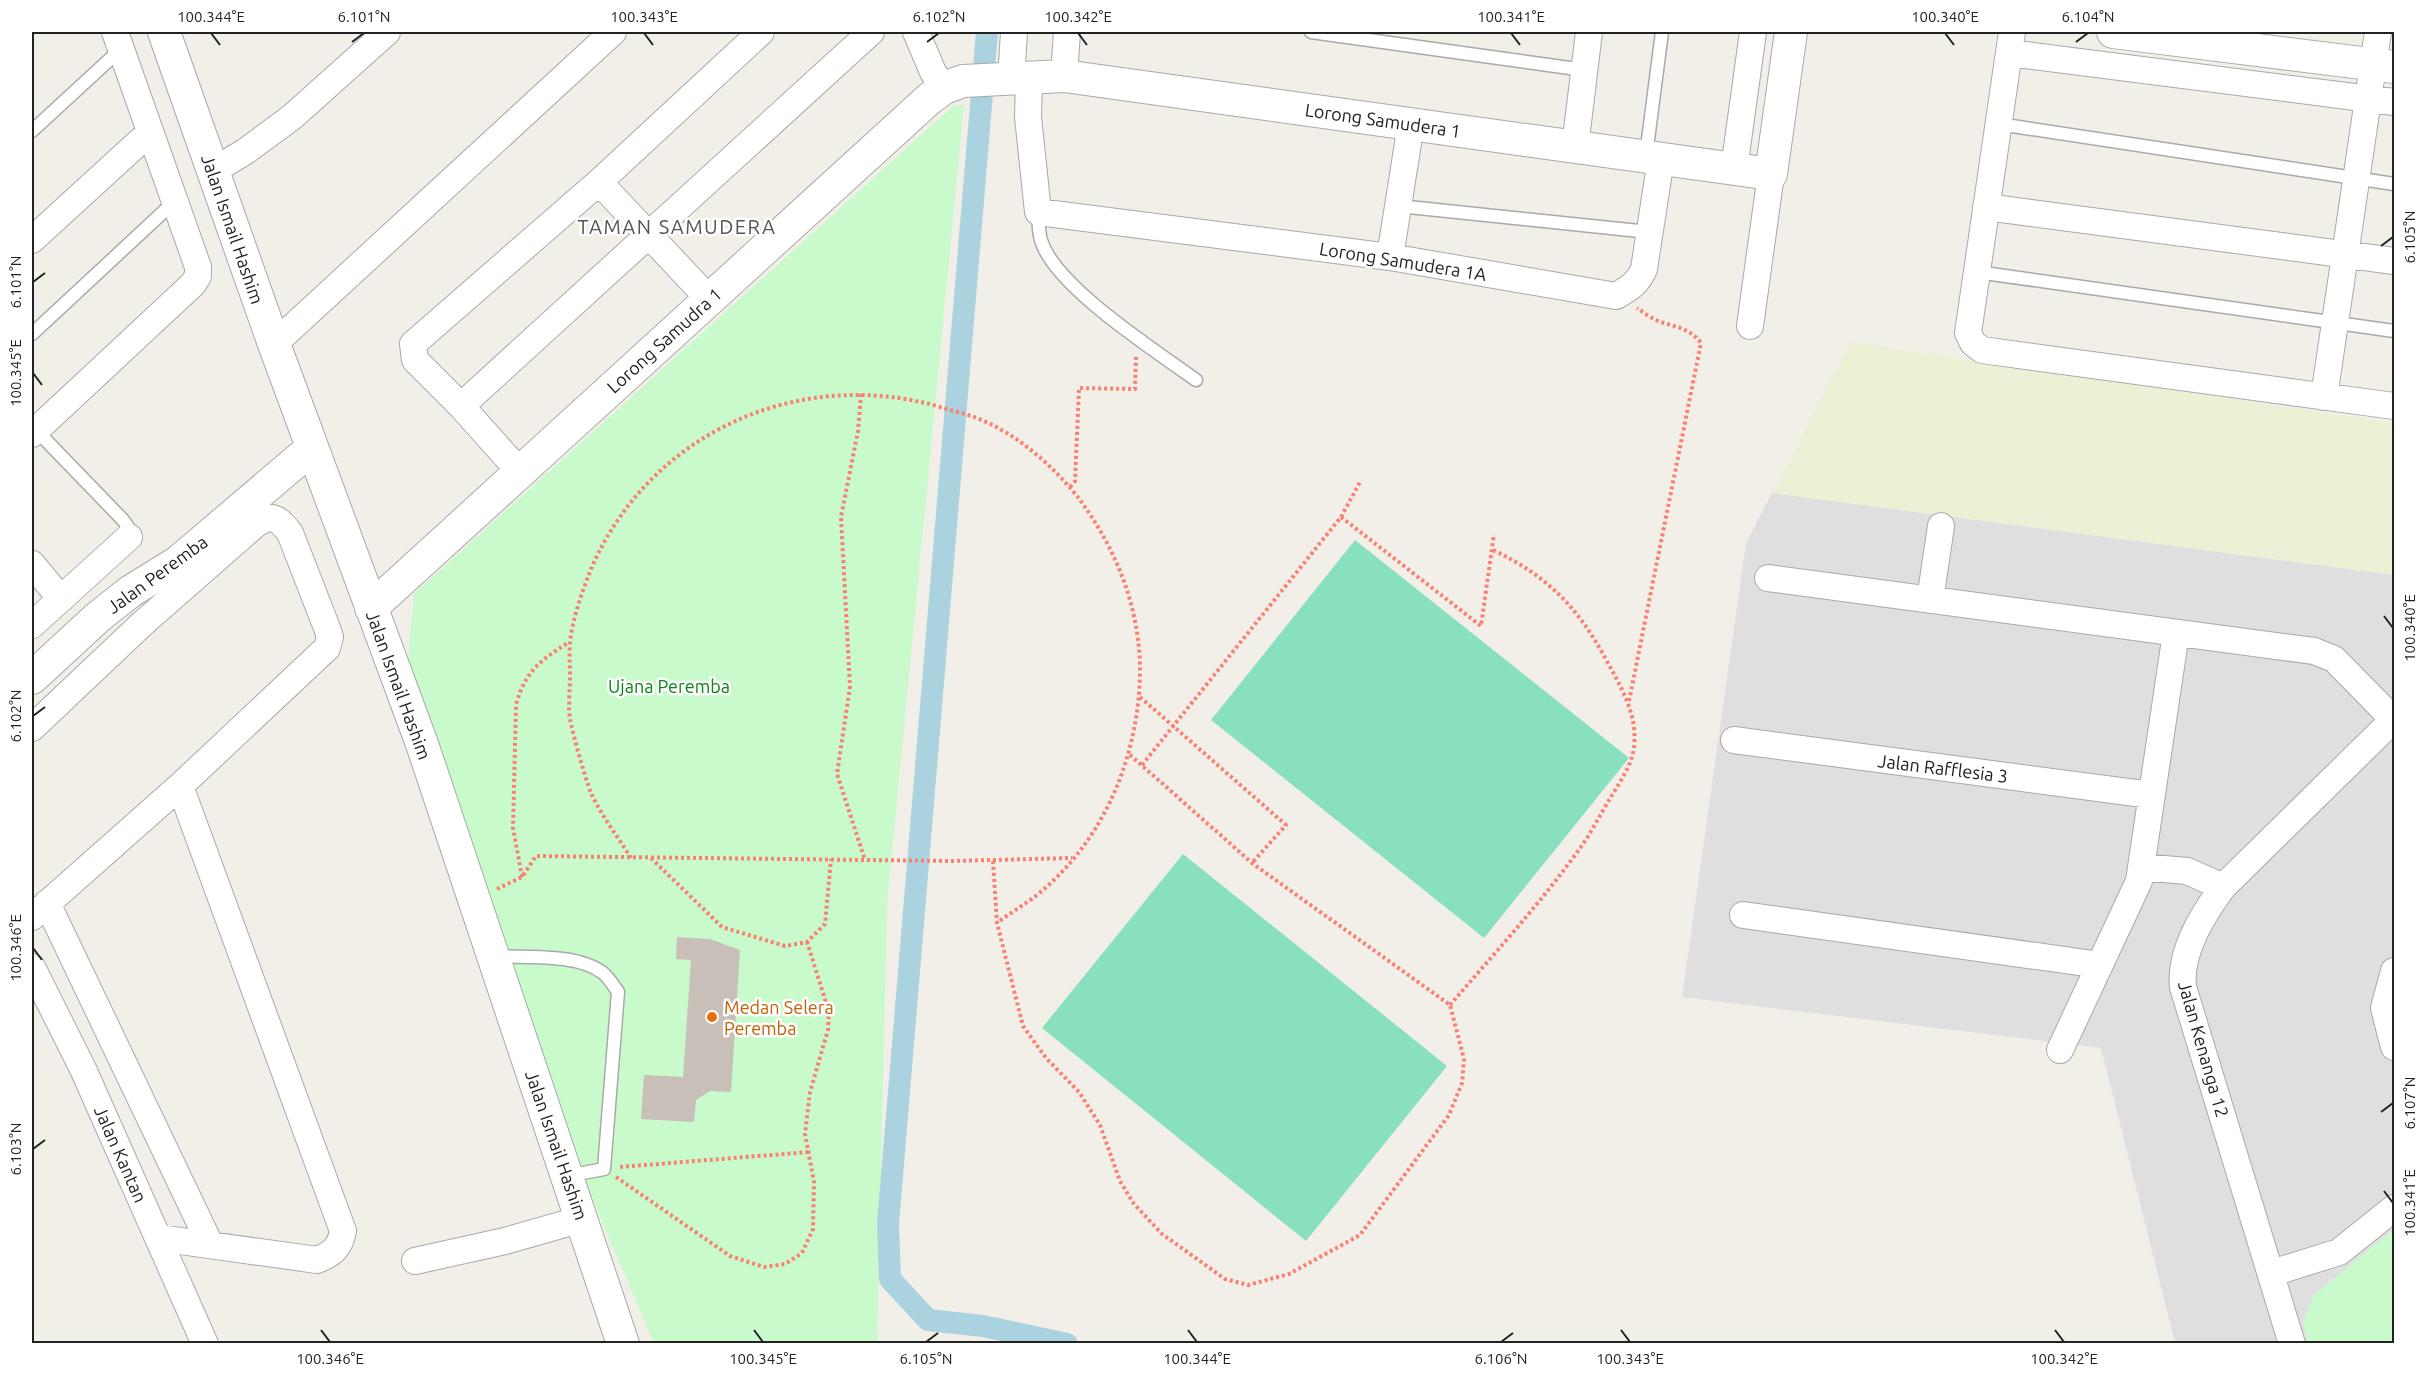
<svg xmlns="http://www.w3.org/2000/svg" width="2426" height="1375" font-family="Ubuntu,sans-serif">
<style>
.residential{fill:#e0dfdf}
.farmland{fill:#eef0d5}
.park{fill:#c8facc}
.pitch{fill:#88e0be}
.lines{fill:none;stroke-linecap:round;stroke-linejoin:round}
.canal{stroke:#aad3df;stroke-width:22}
.building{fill:#c7bfb8}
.service-casing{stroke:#a9a9a9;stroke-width:15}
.minor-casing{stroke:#a9a9a9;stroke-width:28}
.tertiary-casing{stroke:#a9a9a9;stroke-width:34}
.path{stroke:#fa8072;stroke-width:4;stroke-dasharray:3 3;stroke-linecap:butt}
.service{stroke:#fff;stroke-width:12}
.minor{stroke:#fff;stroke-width:26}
.tertiary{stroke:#fff;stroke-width:32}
.ticks{fill:none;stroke:#222;stroke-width:2}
.food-dot{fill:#e8710a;stroke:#fff;stroke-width:2}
.labels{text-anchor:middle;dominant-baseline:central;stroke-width:5;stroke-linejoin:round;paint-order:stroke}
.street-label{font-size:18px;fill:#222;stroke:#fff}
.park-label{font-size:18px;fill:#0c8416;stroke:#fff}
.food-label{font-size:18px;fill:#c56008;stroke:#fff;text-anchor:start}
.neighbourhood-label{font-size:20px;letter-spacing:1.5px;fill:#555;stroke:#fff}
.neatline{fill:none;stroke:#222;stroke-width:2}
.ticks-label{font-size:15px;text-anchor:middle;fill:#222}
</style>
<rect width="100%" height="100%" fill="#f2efe9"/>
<path class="residential" d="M1772,493L2394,575V1343H2175L2101,1048L1682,997L1746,543Z"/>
<path class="farmland" d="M1851,342L2394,423V575L1772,493Z"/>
<path class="park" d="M964,105L887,904L877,1343H654L584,1179L408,661L414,594L953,106Z
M2394,1229V1343H2308L2303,1322L2313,1296Z"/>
<path class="pitch" d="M1355,540L1629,758L1484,938L1211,720Z
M1183,854L1447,1066L1306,1241L1042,1028Z"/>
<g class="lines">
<path class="canal" d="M987,32L888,1224L890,1279L928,1320L983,1326L1067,1344"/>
</g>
<path class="building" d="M677,937L710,939L740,950L731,1092L710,1091L696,1100L694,1122L641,1119L644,1075L683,1077L691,960L676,959Z"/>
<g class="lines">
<g class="service-casing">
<path id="service" d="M1311,32L1584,70
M1999,124L2394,184
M32,131L121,49
M1646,155L1662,32
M1399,206L1649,232
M1038,212C1039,221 1038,231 1041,240C1054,286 1156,351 1196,380
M1977,272L2394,331
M32,334L174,202
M36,430L123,520L128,527L129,537
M494,956C527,958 577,953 603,973C609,978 614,986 618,992L604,1169L567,1176"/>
</g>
<g class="minor-casing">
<path id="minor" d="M916,32L933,72L944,88
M2012,32L1968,333L1973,343L1982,350L2394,406
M2009,53L2394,102
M1064,76L1067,32
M1029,78L1028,117L1038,212L1390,257L1616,296C1630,288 1638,283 1644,269L1661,159
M1011,79L1014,32
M1575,147L1589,32
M1734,169L1753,32
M213,171L246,151L292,117L387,32
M599,182L709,299
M1986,207L2394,261
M32,240L150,132
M1390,257L1411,124
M1750,326L1771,174
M274,344L613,32
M2324,397L2378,32
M461,406L871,32
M32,434L193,284L198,276V267L115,32
M520,472L461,406L415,360L413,344L599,182L761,32
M32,564L61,599
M1768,578L2314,651L2334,659L2394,720
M1930,600L1941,526
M32,625L129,537
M32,728L142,624L256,524C272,513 278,518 290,533L327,628L330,637L327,648L180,786L32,917
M1734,740L2151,795
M2141,867L2187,871L2223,887
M47,903L210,1244
M1743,915L2100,965
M32,967L83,1069L205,1344
M2394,971L2384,1008L2394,1047
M2060,1050L2139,881L2176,633
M159,1238L317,1260C332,1254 340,1248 343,1231L180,786
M415,1261L505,1241L582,1219
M2272,1273L2339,1252L2394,1208
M2292,1344L2183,987C2179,952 2203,914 2223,887L2394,719"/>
</g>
<g class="tertiary-casing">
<path id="tertiary" d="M164,32L274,344L422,744L623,1344
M2113,32L2394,67
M371,608L929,99L944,88L963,81L1064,76L1771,174L1791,32
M32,678L98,617L131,591L178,562L312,448"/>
</g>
<path class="path" d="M861,394L858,431L841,517L850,687L837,774L865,860
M1070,487L1075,481L1079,388L1135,389L1136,356
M1341,517L1481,626L1494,534
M1140,697L1286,825L1252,863
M1629,701L1701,343C1690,328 1675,327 1658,321C1651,318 1644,313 1637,308
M1142,765L1341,517L1360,482
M631,858C618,837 601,815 591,793C585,778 573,735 570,719C568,706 570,691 570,677C570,666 569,654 570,642C573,617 582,592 591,569C649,434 796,367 937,406C948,410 960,412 971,416C1013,430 1053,465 1080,500C1116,549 1139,606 1140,668C1140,754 1105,840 1037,895C1024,905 1010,913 997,923
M651,858L722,927L785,946L807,942L825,924L831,859
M993,861L997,923L1023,1026L1046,1058L1079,1092L1100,1125L1120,1181L1134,1204L1162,1234L1225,1279L1248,1285L1289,1274L1360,1235L1449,1115L1462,1083L1464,1059L1450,1005L1252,863L1129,754
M522,877L513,828L516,705C525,671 541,660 569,642
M497,889L522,877L536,856L951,861L1072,858
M1450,1005C1493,955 1539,905 1578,851C1590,835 1599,817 1609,800C1618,785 1632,766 1634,747C1638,712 1619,684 1603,654C1575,604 1545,575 1493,550
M620,1167L809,1152
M616,1177L730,1256L764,1267L785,1264L802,1253L813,1229L814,1182L805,1134L810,1092L828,1030L829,1012L807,942"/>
<use href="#service" class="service"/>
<use href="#minor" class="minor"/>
<use href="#tertiary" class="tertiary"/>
</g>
<path class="ticks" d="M211,33L220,45M644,33L653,45M1078,33L1087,45M1511,33L1520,45M1945,33L1954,45M352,42L364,33M927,42L939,33M2076,42L2088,33M2381,246L2393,237M33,282L45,273M33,373L42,385M2384,616L2393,628M33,716L45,707M33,948L42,960M2381,1112L2393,1103M33,1149L45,1140M2384,1191L2393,1203M321,1330L330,1342M754,1330L763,1342M1188,1330L1197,1342M1621,1330L1630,1342M2055,1330L2064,1342M926,1342L938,1333M1501,1342L1513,1333"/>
<circle class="food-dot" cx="712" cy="1017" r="6"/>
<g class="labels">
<g class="street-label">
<text transform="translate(1383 120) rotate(8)">Lorong Samudera 1</text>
<text transform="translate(233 229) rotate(71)">Jalan Ismail Hashim</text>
<text transform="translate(1403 261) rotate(9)">Lorong Samudera 1A</text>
<text transform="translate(664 340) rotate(-42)">Lorong Samudra 1</text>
<text transform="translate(157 574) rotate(-36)">Jalan Peremba</text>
<text transform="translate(399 685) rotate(70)">Jalan Ismail Hashim</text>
<text transform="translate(1943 768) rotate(7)">Jalan Rafflesia 3</text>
<text transform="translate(2204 1049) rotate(74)">Jalan Kenanga 12</text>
<text transform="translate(557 1145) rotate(71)">Jalan Ismail Hashim</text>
<text transform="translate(121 1154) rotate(66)">Jalan Kantan</text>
</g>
<g class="park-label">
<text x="669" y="686">Ujana Peremba</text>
</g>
<g class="food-label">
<text x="724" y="1007">Medan Selera<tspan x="724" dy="21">Peremba</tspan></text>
</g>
<g class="neighbourhood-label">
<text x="677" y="226">TAMAN SAMUDERA</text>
</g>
</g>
<rect width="2426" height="1375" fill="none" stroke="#ffffff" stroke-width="66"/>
<rect x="33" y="33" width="2360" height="1309" class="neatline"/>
<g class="ticks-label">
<text x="211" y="22">100.344°E</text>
<text x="364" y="22">6.101°N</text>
<text x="644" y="22">100.343°E</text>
<text x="939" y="22">6.102°N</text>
<text x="1078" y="22">100.342°E</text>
<text x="1511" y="22">100.341°E</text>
<text x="1945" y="22">100.340°E</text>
<text x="2088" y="22">6.104°N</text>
<text transform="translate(2410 237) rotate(-90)" y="5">6.105°N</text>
<text transform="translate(16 282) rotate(-90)" y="5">6.101°N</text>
<text transform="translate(16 373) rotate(-90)" y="5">100.345°E</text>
<text transform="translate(2410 628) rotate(-90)" y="5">100.340°E</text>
<text transform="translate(16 716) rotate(-90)" y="5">6.102°N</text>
<text transform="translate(16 948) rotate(-90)" y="5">100.346°E</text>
<text transform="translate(2410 1103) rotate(-90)" y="5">6.107°N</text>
<text transform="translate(16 1149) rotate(-90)" y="5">6.103°N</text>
<text transform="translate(2410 1203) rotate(-90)" y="5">100.341°E</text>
<text x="330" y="1364">100.346°E</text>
<text x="763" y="1364">100.345°E</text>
<text x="926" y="1364">6.105°N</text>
<text x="1197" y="1364">100.344°E</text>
<text x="1501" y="1364">6.106°N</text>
<text x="1630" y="1364">100.343°E</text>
<text x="2064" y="1364">100.342°E</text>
</g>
</svg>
